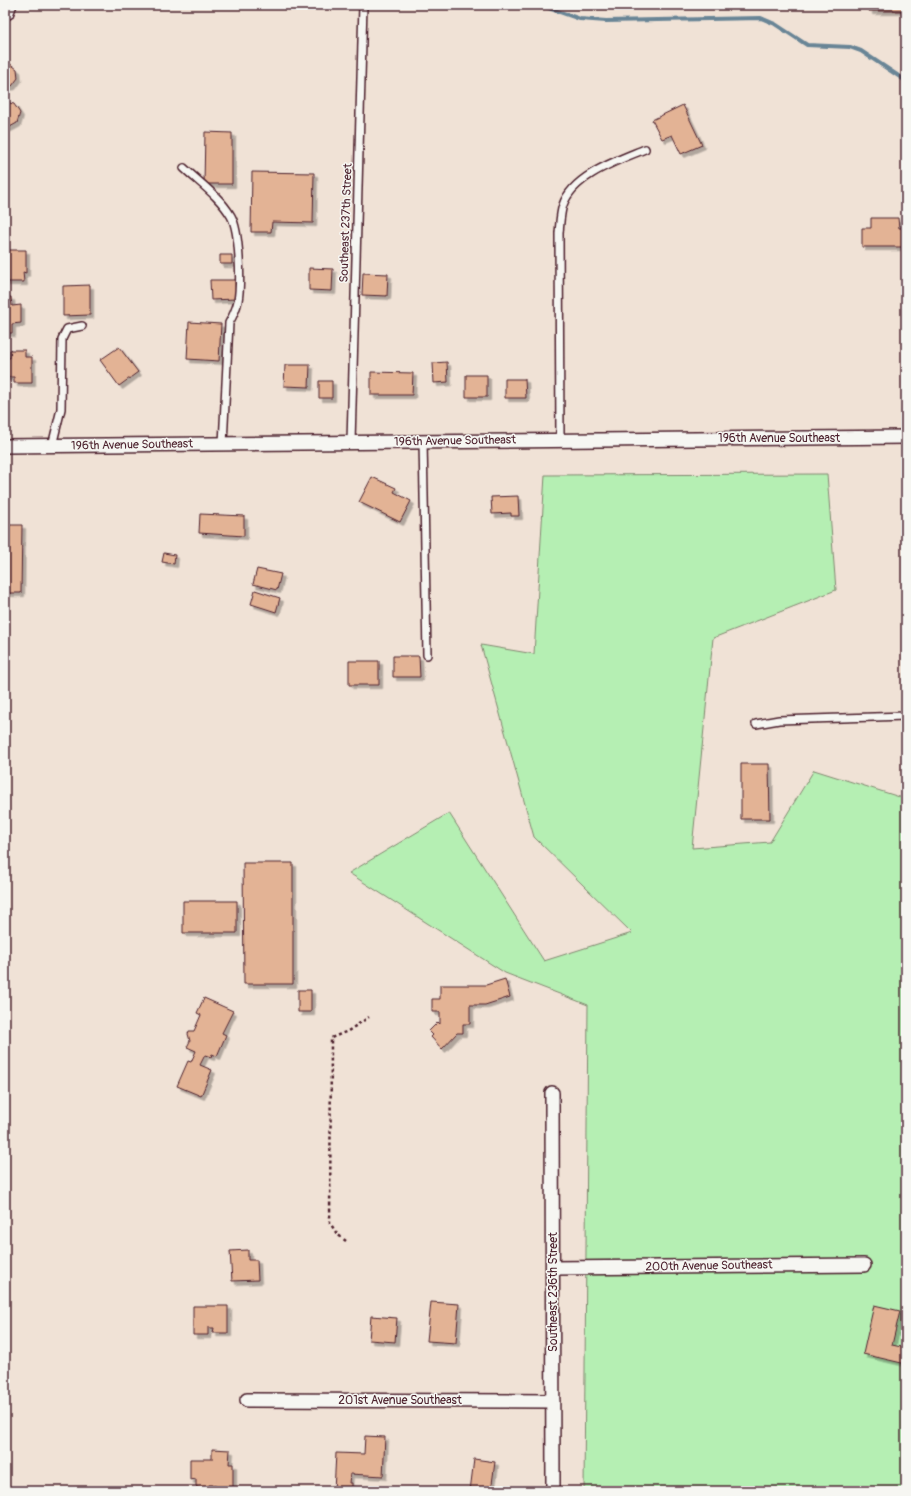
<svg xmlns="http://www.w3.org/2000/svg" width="911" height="1496" font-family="Pangolin,sans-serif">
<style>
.green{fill:#b5efb3;stroke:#80876f}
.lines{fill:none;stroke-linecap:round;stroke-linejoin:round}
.stream{stroke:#698596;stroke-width:4}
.building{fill:#e3b395;stroke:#4a1f2b;filter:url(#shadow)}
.service-casing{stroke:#4a1f2b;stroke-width:10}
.minor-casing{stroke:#4a1f2b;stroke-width:16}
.path{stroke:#4a1f2b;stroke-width:2.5;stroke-dasharray:3 3;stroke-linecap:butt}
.service{stroke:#f6f6f2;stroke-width:7}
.minor{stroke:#f6f6f2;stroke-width:13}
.labels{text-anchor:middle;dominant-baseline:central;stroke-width:3;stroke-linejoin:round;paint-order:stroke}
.street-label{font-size:12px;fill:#4a1f2b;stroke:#f6f6f2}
</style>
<defs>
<filter id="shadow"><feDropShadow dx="3.5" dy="3.5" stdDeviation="0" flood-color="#0004"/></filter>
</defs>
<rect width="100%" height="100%" fill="#f0e2d6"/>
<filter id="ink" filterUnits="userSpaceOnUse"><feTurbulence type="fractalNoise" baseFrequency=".025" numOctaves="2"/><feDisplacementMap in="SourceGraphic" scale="8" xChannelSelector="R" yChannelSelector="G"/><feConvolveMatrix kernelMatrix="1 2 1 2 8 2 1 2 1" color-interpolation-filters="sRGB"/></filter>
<g filter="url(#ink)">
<path class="green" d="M827,474L836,590L713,638L692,848L770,842L814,770L906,799V1491H584L588,1005L505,973L349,873L449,813L544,961L632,933L534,837L481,645L534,654L545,475Z"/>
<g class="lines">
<path class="stream" d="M540,5L580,19L606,21L761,18L775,24L807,45L850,47L861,51L906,81"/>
</g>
<path class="building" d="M869,5H906V11H869Z
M9,63L17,69L18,78L12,86L7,87H5V64Z
M5,102L14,104L20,113L17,123L8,128H5Z
M683,105L702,145L681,154L672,135L662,139L652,120Z
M205,132L232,133V184H204Z
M252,172L314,173L313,223L272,222L271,232H251Z
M871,218H898L899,228H906V247H862V228H871Z
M5,250H26V273L23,272L24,282H5Z
M220,255H232V264H220Z
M309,268L333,269L332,291L309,290Z
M363,273L388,274L387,296L362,295Z
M210,280H235L236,299L211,300Z
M90,285V315L63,316V286Z
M5,297H11L12,306L21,305V323L12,324V333H5Z
M189,322L221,324L219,361L187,359Z
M119,347L138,372L119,386L100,360Z
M10,350H25V357H32V383H14V377H5V357L10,358Z
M447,362L448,382L434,383L433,363Z
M285,365H310L309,387L284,386Z
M371,372L413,373L412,395H371Z
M466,375H487V397H466Z
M505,379H525L526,398H505Z
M319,381H332V398H319Z
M372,477L396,488L394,492L411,501L400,522L359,502Z
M518,496L519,516H511V513L492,514L491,497Z
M200,514L244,516V536L199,533Z
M5,525H22L21,593H5Z
M164,553L175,555L174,564L162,562Z
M257,569L281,574L277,590L253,584Z
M255,590L280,598L276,612L251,604Z
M393,656H419L420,677H393Z
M349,661H379V685H349Z
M741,764H769L770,819H741Z
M243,863H293V984H244Z
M183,901H237V933H183Z
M505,979L510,997L485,1005H470V1024H463V1033H457L442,1049L431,1037L433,1035L429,1031L438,1022L440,1024V1012H432V999H440V985H486Z
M298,990H311V1012H298Z
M204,998L233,1011L222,1033L226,1035L217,1056L212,1054L211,1057L205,1055L200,1065L212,1070L201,1096L177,1086L188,1061L191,1062L196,1051L187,1047L190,1041L188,1034L189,1031H194L201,1015L197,1013Z
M248,1250V1260H257L258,1280L232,1281L230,1251Z
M431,1302L459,1304L456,1343L427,1341Z
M874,1305L900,1311L892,1345L906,1348V1364L863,1354Z
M193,1306H228V1333H213L214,1328H208V1335H193Z
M371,1316L397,1318L395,1342L369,1340Z
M365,1436L385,1437L383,1476L350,1474L349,1483H352V1491H334L336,1453L364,1454Z
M212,1449L230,1450L229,1464H233V1491H215V1485H209L205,1490L200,1489L196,1486V1479L190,1480V1459H212Z
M474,1459L495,1462L491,1491H470Z"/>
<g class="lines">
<g class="service-casing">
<path id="service" d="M5,16L9,15L13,5
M184,168C200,183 220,197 231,216C240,232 241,283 238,301C236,310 233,316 229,323L223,444
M560,439L559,233C560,224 560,214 563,205C573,175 619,160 645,149
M423,441L427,655
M351,442L363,5
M52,446L61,409L62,339L67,329L82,326
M756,724L779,720L906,716"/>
</g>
<g class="minor-casing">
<path id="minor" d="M5,446L906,437
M552,1093L553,1491
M553,1268L864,1265
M247,1400L553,1401"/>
</g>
<path class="path" d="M346,1241L337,1234L330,1223L331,1038L348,1031L369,1017"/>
<use href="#service" class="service"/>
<use href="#minor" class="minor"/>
</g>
</g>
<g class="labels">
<g class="street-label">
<text transform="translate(346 223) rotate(-88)">Southeast 237th Street</text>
<text x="779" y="438">196th Avenue Southeast</text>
<text transform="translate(455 441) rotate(-1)">196th Avenue Southeast</text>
<text transform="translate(132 445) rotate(-1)">196th Avenue Southeast</text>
<text transform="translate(709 1266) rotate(-1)">200th Avenue Southeast</text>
<text transform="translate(553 1292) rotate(-90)">Southeast 236th Street</text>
<text x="400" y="1400">201st Avenue Southeast</text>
</g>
</g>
<rect width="911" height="1496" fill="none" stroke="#f6f6f2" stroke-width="20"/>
<rect x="10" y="10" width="891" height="1476" fill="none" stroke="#4a1f2b" stroke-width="1.5" filter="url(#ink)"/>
</svg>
